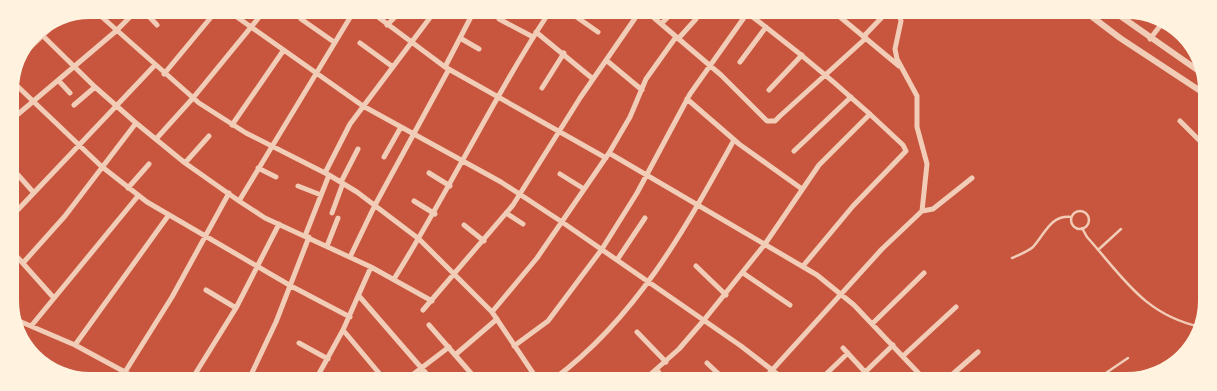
<svg xmlns="http://www.w3.org/2000/svg" width="1217" height="391" font-family="'Open Sans',sans-serif">
<style>
.lines{fill:none;stroke-linecap:round;stroke-linejoin:round}
.service{stroke:#f1ccb7;stroke-width:2.5}
.minor{stroke:#f1ccb7;stroke-width:5}
.tertiary{stroke:#f1ccb7;stroke-width:6}
</style>
<rect width="100%" height="100%" fill="#c8553d"/>
<g class="lines">
<path class="service" d="M1071 220a9 9 0 1 1 18 0a9 9 0 1 1-18 0Z
M1082,228L1087,237C1123,277 1144,315 1201,327
M1098,250L1121,229
M1012,258C1019,255 1027,252 1033,247C1045,234 1050,215 1071,217
M1094,381L1128,358"/>
<path class="minor" d="M94,10L199,103L246,133L329,175L357,192L419,239L492,312L537,379
M143,10L157,25
M227,10L363,106L501,182L562,222L741,346L785,380
M370,11L445,67L606,158
M568,11L598,32
M646,11L721,75L767,121H775L780,116L866,38
M746,12C801,53 853,97 903,145L906,151L853,206L803,266
M834,12L899,66
M898,12L901,21L895,49L897,59L917,96V127L927,164L922,211
M301,19L334,42
M499,19L533,37
M661,24L673,12
M387,25L401,11
M1169,26L1190,42
M38,31L95,87L136,123L185,163L239,201L265,218L371,267L432,301
M536,32L593,79
M864,36L887,12
M460,38L479,49
M678,39L696,19
M1150,39L1163,22
M360,43L393,67
M25,52L54,25
M606,60L642,90
M740,62L766,27
M445,67L474,11
M164,74L217,10
M58,80L70,93
M12,81L101,166L147,202L291,286L350,317
M542,88L564,53
M769,90L802,55
M687,99L739,144L802,189
M74,105L95,87
M10,121L116,31L137,10
M1180,121L1205,146
M232,125L283,51
M156,139L193,98L265,10
M794,151L851,97
M609,153L817,275L854,305L925,380
M384,157L401,127
M185,163L209,136
M11,167L34,193
M258,168L276,177
M325,173L350,124L435,11
M429,173L450,186
M560,174L584,189
M341,182L358,149
M298,186L321,195
M128,188L149,164
M239,201L354,11
M414,201L435,214
M922,211L933,209L972,178
M332,213L343,183
M506,213L523,224
M11,217L155,65
M464,225L484,241
M305,236L329,175
M327,246L338,218
M11,250L53,297
M350,257L375,205L449,69
M617,260L645,218
M23,263L65,216L136,123
M696,266L726,295
M743,273L790,305
M394,279C449,191 493,98 550,11
M206,290L236,308
M359,296L431,379
M423,310L513,205L580,98L640,11
M492,312L537,258L609,153L630,117L646,79L676,37
M12,318L75,345L136,378
M872,324L924,273
M32,325L138,196
M429,325L476,379
M343,330L384,379
M637,332L666,362
M299,343L328,359
M75,345L168,216
M514,346L548,321L602,249L637,193L690,94L748,12
M843,348L865,372
M455,355L497,319
M903,356L956,307
M707,363L725,380
M657,370L664,380
M125,372L172,297L229,193
M823,377L848,353
M1071,377L1073,381
M192,379L236,308L279,224
M249,379L276,322L309,237
M316,379L343,330L371,267
M407,379L449,347
M554,379C637,317 685,229 734,140
M644,380L679,349L704,320L765,244L819,165L870,114
M763,380L882,249L922,211
M857,380L893,345
M946,380L978,352
M1002,381L1003,379"/>
<path class="tertiary" d="M1087,13L1120,38L1205,94
M1116,13L1206,76"/>
</g>
<path d="M0 0H1217V391H0ZM90 19H1127A71 71 0 0 1 1198 90V301A71 71 0 0 1 1127 372H90A71 71 0 0 1 19 301V90A71 71 0 0 1 90 19Z" fill="#fff3e0" fill-rule="evenodd"/>
</svg>
